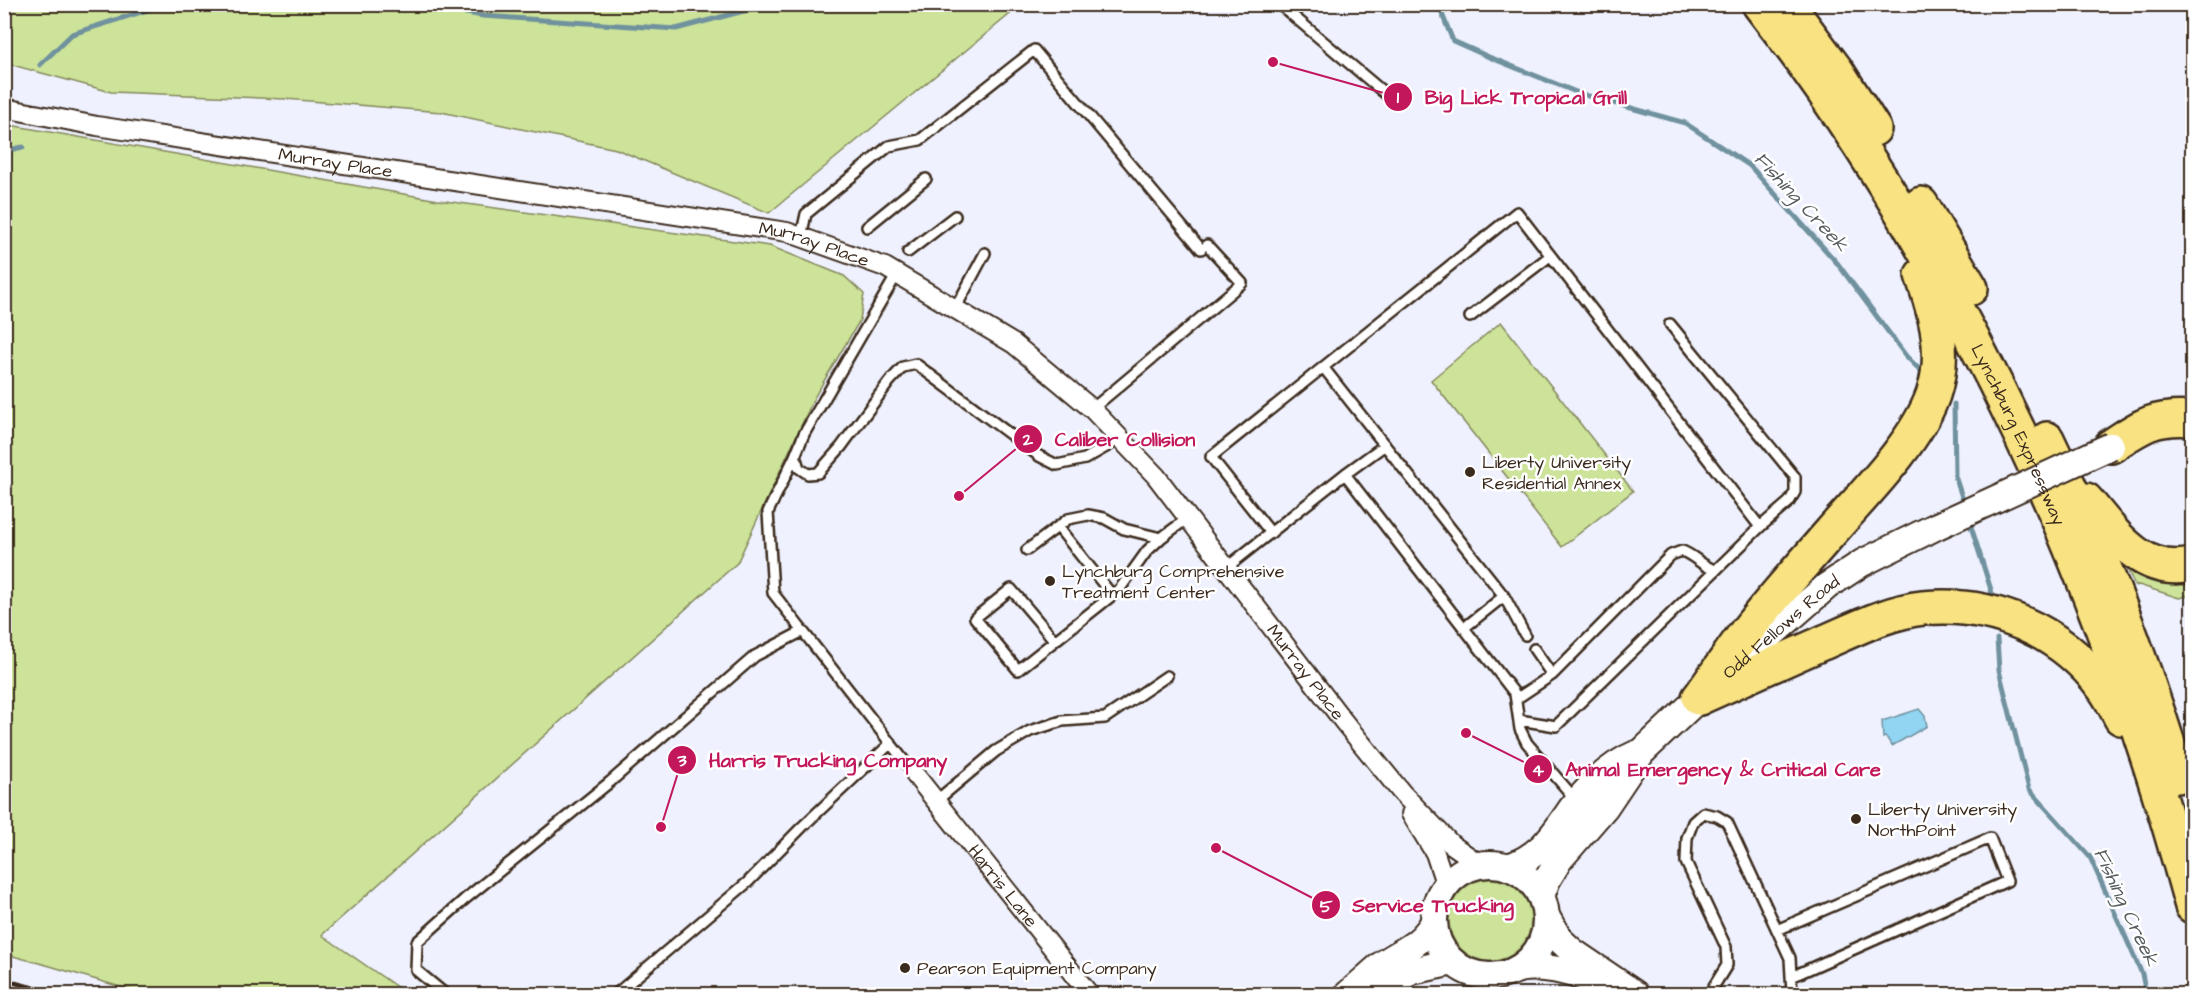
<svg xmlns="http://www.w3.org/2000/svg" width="2197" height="999" font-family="'Architects Daughter',sans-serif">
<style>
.green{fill:#cce399;stroke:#84865c;stroke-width:1.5}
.water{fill:#91d5f3;stroke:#6f919e;stroke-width:1.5}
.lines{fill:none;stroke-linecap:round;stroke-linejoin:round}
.stream{stroke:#6f919e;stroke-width:5}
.lane-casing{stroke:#3b2a1e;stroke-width:14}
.street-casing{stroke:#3b2a1e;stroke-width:22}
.secondary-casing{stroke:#3b2a1e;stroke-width:30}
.highway-casing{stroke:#3b2a1e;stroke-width:38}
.lane{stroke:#fff;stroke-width:9}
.street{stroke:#fff;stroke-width:18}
.secondary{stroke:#fff;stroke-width:26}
.highway{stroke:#f8e281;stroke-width:33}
.rail{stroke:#3b2a1e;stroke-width:4.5}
.secondary-bridge-casing{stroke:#3b2a1e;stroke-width:30;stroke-linecap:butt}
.secondary-bridge{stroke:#fff;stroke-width:26}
.poi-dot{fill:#3b2a1e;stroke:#fff;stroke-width:2}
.labels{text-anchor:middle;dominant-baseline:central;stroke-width:5;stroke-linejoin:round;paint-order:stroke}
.street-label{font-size:18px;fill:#3b2a1e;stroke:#fff}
.poi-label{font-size:18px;fill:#3b2a1e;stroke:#fff;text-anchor:start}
.water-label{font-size:20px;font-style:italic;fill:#555d5e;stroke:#fff}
.leader{fill:none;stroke:#c2185b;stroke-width:2}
.callout-dot{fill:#c2185b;stroke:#fff;stroke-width:2}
.mark-label{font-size:18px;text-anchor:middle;font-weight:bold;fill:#fff}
.callout-label{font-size:20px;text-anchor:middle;font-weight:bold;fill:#c2185b;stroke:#fff;stroke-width:5;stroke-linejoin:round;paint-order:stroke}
</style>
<rect width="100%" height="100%" fill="#eff2fe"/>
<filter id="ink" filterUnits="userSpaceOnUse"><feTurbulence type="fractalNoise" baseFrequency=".0167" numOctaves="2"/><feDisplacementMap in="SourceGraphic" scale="12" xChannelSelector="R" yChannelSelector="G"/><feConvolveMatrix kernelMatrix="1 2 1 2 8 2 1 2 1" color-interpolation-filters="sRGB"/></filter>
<g filter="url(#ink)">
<path class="green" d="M4,5L5,4L1021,5L769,213L616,149L441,112L286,99L111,92L5,63Z
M4,124L438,200L770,246L844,276L864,294L860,320L815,396L737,563L322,935L407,994H144L50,966L5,954Z
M1501,322L1633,491L1562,547L1431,380Z
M2121,555L2192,575V595L2179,598L2139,585L2135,586Z
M1449 920a41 41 0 1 1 82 0a41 41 0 1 1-82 0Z"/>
<path class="water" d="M1919,709L1925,716L1927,726L1892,746L1886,737L1883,738L1882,721Z"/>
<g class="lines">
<path class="stream" d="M417,4L483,16L676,29L770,4
M1438,4L1453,41L1489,57L1581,94L1685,123L1750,166L1838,264L1906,356L1923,373
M40,65L72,34L166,4
M4,151L23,147
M1954,404L1955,476L1965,506
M1969,520L1992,593
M1997,639L1999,670L2029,789L2090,857L2142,974L2146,994"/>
<g class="lane-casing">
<path id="lane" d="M1279,4L1388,96
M867,227L926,179
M801,237L806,214L889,146L920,140L1034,50L1201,249
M908,252L955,216
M897,274L804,434L795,456L799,468L808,474L818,473L841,447L889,382L903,367L916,364L1039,456L1057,465L1085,459L1120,439
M955,309L985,253
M1470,317L1550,256
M1670,324L1795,477V492L1789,502L1760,527
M1323,367L1504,596L1525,635
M1092,409L1242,283L1207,245
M795,456L768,512L773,593L916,776
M1345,474L1385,445
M1058,527L1112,595
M1271,533L1211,457L1517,212L1760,527L1556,726L1519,720
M1027,550L1068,519L1088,515L1104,518L1124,529L1161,538
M1226,568L1345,474L1515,694L1520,729L1527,743L1576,800
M1464,628L1504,596
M1055,641L1011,589L975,618L1018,670L1119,590L1147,551L1161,538L1188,518
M1534,649L1552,675
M1516,699L1552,675L1671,555L1682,551C1695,556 1702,566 1715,570
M936,801L996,751L1030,731L1062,721L1105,718L1167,676
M1777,930L1990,838L2007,881L1791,977
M445,994L416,970L417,942L465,899L610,782L755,656L803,631
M616,994L748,882L802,827L891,743
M1709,994L1727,965L1726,947L1686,862L1687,838L1693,822L1703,813L1717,816L1727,822L1790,958L1792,994"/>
</g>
<g class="street-casing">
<g id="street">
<path id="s1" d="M4,108L97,126L787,232L885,267L1014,344L1092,409L1156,476L1344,722L1402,793L1451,844L1481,865"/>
<path id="s2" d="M916,776L1089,994"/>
<path d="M1411,814L1435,853L1446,886"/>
</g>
</g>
<g class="secondary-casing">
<g id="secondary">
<circle cx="1490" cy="920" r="56"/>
<path d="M1508,867C1541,856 1553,835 1572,808C1589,786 1610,765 1636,754"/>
<path id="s3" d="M1541,896L1547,880L1559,860L1605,807L1642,752L1699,698L1827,586L1862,563L1937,526"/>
<path d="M1547,918L1559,939L1573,952L1635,994"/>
<path d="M1518,969C1548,963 1576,975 1605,984"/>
<path d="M1348,994C1359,985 1369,975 1380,966C1403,949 1418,948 1434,922"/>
<path d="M1361,994L1384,987L1412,971L1453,962"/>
</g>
</g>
<g class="highway-casing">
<g id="highway">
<path id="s4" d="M1759,4C1965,270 2104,583 2192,906"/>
<path d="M1787,4L1837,71L1874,129"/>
<path d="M1921,204L1971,288"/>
<path d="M2047,439C2100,548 2143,660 2178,776"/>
<path d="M2111,446C2141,426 2154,416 2192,419"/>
<path d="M2086,500C2115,534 2141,576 2192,565"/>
<path d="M1699,698C1739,680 1780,662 1820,644C1853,630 1887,612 1923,608C1993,601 2061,631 2103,687C2110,696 2116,708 2121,718"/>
<path d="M1699,698C1717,673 1734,647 1753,623C1777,593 1804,563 1830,533C1863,495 1916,443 1933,395C1947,354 1936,315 1922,275"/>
</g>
</g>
<use href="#lane" class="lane"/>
<use href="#street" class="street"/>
<use href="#secondary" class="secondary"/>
<use href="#highway" class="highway"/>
<path class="rail" d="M4,980L58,994
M4,993L9,994"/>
<g class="secondary-bridge-casing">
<path id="secondary-bridge" d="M1937,526L2111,446"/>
</g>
<use href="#secondary-bridge" class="secondary-bridge"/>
</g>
</g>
<g class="poi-dot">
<circle cx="1470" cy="472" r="6"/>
<circle cx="1050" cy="581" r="6"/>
<circle cx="1856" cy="819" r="6"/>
<circle cx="905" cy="968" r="6"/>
</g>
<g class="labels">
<g class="street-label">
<text stroke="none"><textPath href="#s1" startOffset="336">Murray Place</textPath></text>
<text stroke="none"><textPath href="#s1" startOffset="822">Murray Place</textPath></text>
<text stroke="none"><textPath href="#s4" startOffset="504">Lynchburg Expressway</textPath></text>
<text stroke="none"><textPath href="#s3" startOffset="364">Odd Fellows Road</textPath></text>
<text stroke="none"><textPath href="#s1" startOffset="1488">Murray Place</textPath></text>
<text stroke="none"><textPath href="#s2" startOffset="140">Harris Lane</textPath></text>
</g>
<g class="poi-label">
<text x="1482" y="462">Liberty University<tspan x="1482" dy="21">Residential Annex</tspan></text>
<text x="1062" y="571">Lynchburg Comprehensive<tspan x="1062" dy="21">Treatment Center</tspan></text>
<text x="1868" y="809">Liberty University<tspan x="1868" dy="21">NorthPoint</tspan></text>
<text x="917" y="968">Pearson Equipment Company</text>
</g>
<g class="water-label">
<text transform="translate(1801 202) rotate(47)">Fishing Creek</text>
<text transform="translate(2126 907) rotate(65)">Fishing Creek</text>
</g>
</g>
<path class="leader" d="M1273 62L1398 97M959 496L1028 439M661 827L682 760M1466 733L1538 769M1216 848L1326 905"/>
<g class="callout-dot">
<circle cx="1273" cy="62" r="6"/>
<circle cx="959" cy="496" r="6"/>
<circle cx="661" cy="827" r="6"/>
<circle cx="1466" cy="733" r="6"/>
<circle cx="1216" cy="848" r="6"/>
<circle cx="1398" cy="97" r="15"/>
<circle cx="1028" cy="439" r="15"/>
<circle cx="682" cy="760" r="15"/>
<circle cx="1538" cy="769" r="15"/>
<circle cx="1326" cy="905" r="15"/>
</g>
<g class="mark-label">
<text x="1398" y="103">1</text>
<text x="1028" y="445">2</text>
<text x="682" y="766">3</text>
<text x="1538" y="776">4</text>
<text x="1326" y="912">5</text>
</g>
<g class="callout-label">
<text x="1526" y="104">Big Lick Tropical Grill</text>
<text x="1125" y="446">Caliber Collision</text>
<text x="828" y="767">Harris Trucking Company</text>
<text x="1723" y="776">Animal Emergency &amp; Critical Care</text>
<text x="1433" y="912">Service Trucking</text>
</g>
<rect width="2197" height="999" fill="none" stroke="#fff" stroke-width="24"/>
<rect x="12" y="12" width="2173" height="975" fill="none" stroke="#3b2a1e" stroke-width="2" filter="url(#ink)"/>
</svg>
